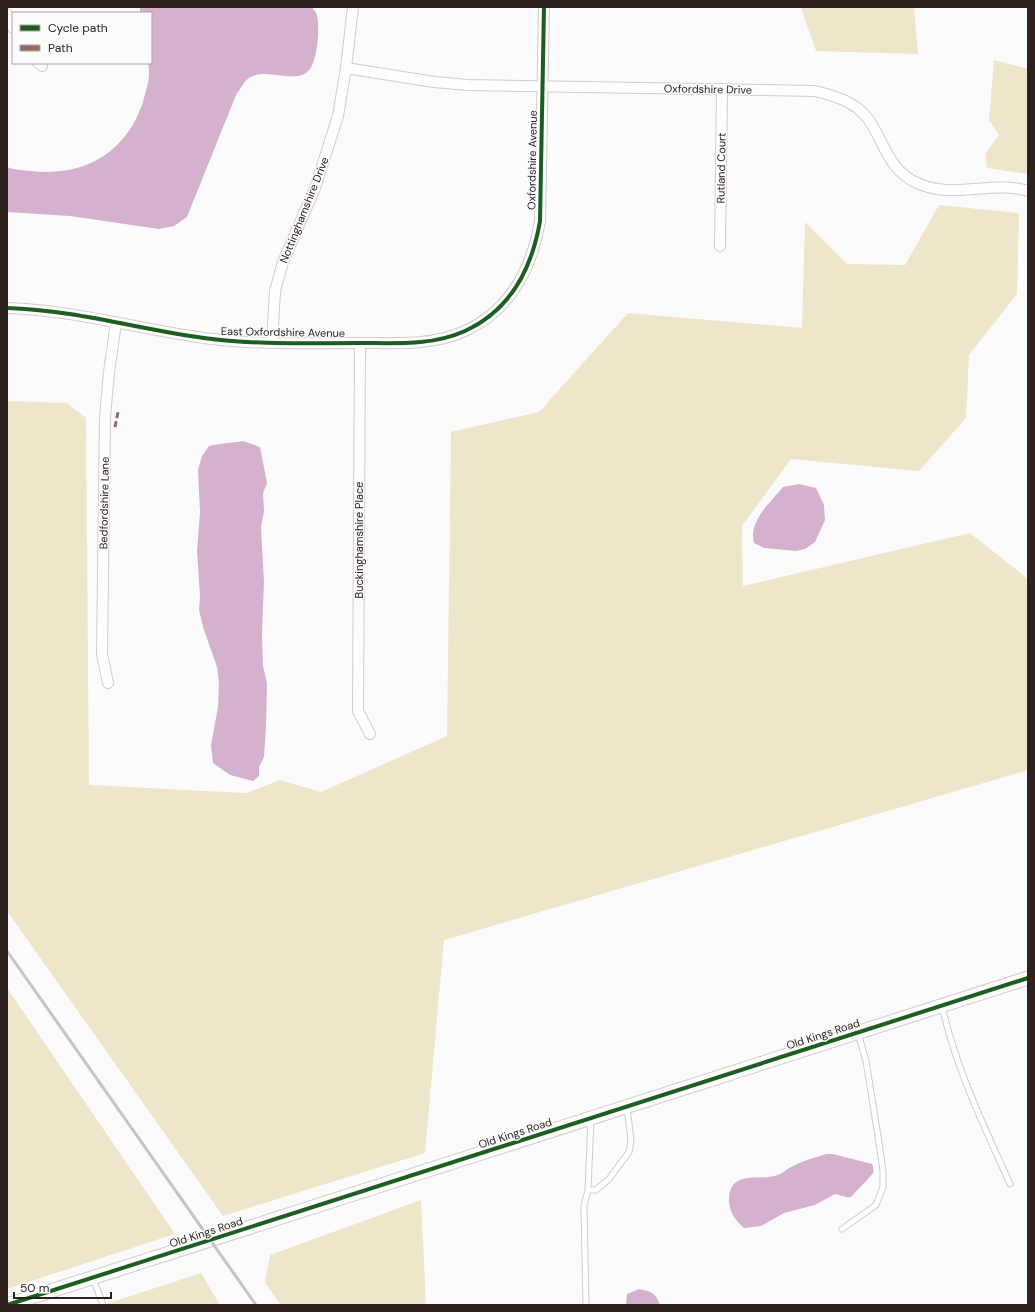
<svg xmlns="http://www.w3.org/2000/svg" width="1035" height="1312" font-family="'DM Sans',sans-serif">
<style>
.green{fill:#ede6ca}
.water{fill:#d4b2ce}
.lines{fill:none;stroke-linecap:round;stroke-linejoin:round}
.service-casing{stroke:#d3ccca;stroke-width:7}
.minor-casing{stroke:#d3ccca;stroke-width:12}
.tertiary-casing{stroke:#d3ccca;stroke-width:15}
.service{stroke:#fefefe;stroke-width:5}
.minor{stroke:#fefefe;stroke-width:10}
.tertiary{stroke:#fefefe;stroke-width:13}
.rail{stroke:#c5c4c4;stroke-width:3}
.quiet{stroke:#8d6e63;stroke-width:3;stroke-dasharray:6 3;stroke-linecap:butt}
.cycleway-casing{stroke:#fbfbfb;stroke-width:6}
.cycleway{stroke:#1b5e20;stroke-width:4}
.labels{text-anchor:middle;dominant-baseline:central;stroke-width:3;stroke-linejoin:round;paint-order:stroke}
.street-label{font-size:11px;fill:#2e211e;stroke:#fbfbfb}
</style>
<rect width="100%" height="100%" fill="#fbfbfb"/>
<path class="green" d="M802,7H914L918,54L816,51L802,11Z
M994,60L1028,69V174L987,168L985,154L999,135L989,120Z
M939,205L1019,213L1017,294L969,355L966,418L919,471L791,459L742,526L743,586L970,533L1028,579V770L444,940L425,1153L223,1216L7,911V401L67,403L86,418L89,785L246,793L280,780L321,792L447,736L451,432L539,412L628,313L802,328L805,222L847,264L905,265Z
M7,988L175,1234L7,1289Z
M421,1200L426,1305H281L265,1283L270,1255Z
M201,1273L220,1305H103Z"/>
<path class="water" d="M140,7H312C313,9 316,12 317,15C320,27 318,66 306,73C290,83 266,67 249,78C244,81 240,90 236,95L187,217L174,226L159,229L70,216L7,212V167C14,170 23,170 31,171C84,177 126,153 143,102C147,86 151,79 148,63H151V13H140Z
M243,441L260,447L267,483L263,493L264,511L261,527L264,582L262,634L263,666L267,683L266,728L264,757L259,767V776L253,781L230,775L213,763L211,745L218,707L219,682L217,667L203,627L199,610L200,596L197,551L200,512L198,470L202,456L209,446C220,443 231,443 243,441Z
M799,484L816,488L824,505L825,520L815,542L805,549L796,551L764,548L754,543C748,521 770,503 783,487Z
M826,1154H833L872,1164C873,1167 874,1170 873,1173C871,1176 852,1196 851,1197C846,1198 840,1195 835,1194L815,1205L784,1213L761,1226L744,1228C736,1221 730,1213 729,1202C728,1168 759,1182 778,1175C783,1173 787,1169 791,1167C802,1161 814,1158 826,1154Z
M639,1289C651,1291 656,1293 660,1305H626L627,1294Z"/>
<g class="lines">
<g class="service-casing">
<path id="service" d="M942,1006C956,1069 984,1126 1010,1184
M591,1118L588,1190H596L609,1179L629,1152L631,1141L627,1107
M842,1229L876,1205L883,1187V1171L878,1136L866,1061L858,1033
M93,1278L103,1305
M586,1305L584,1206L588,1190"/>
</g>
<g class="minor-casing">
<path id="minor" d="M7,14L13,28
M38,63L42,66
M346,68L434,82L468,85L815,91C835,96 856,102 868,119C885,142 887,169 917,183C953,200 992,180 1028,191
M720,246L722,89
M7,308C74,310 138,329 204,338C255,345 307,343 358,343C395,343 432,346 465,331C511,310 532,268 540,221L544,7
M272,343L275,291L283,262L315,188L338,116L346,68L353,7
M360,343L358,711L370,734
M108,683L102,654L105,417L109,372L116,323"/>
</g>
<g class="tertiary-casing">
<path id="tertiary" d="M7,1305L1028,978"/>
</g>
<use href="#service" class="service"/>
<use href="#minor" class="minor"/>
<use href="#tertiary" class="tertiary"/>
<path class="rail" d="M7,951L256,1305"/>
<path class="quiet" d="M115,427L118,412"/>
<g class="cycleway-casing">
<path id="cycleway" d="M7,308C74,310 138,329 204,338C255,345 307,343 358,343C395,343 432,346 465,331C511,310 532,268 540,221L544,7
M7,1305L1028,978"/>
</g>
<use href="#cycleway" class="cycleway"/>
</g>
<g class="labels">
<g class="street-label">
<text transform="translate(708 89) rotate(1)">Oxfordshire Drive</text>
<text transform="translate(532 160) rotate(-89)">Oxfordshire Avenue</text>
<text transform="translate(721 168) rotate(-89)">Rutland Court</text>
<text transform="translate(304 210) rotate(-68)">Nottinghamshire Drive</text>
<text transform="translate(283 332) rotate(1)">East Oxfordshire Avenue</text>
<text transform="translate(104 503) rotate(-89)">Bedfordshire Lane</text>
<text transform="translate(359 540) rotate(-90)">Buckinghamshire Place</text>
<text transform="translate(823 1034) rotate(-18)">Old Kings Road</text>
<text transform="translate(515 1133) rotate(-18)">Old Kings Road</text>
<text transform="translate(206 1232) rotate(-18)">Old Kings Road</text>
</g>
</g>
<rect width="1035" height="1312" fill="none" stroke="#2e211e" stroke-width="16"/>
<rect x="12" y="12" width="140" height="52" fill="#fbfbfb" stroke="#a9a4a3"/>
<rect x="20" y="25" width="20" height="6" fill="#1b5e20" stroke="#a9a4a3"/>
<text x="48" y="32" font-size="12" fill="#2e211e">Cycle path</text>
<rect x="20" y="45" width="20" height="6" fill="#8d6e63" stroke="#a9a4a3"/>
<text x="48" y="52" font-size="12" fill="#2e211e">Path</text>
<path d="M14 1292v6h97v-6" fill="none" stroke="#2e211e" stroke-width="2"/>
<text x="20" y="1292" font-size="12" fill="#2e211e" stroke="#fbfbfb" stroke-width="3" paint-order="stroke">50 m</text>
</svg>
